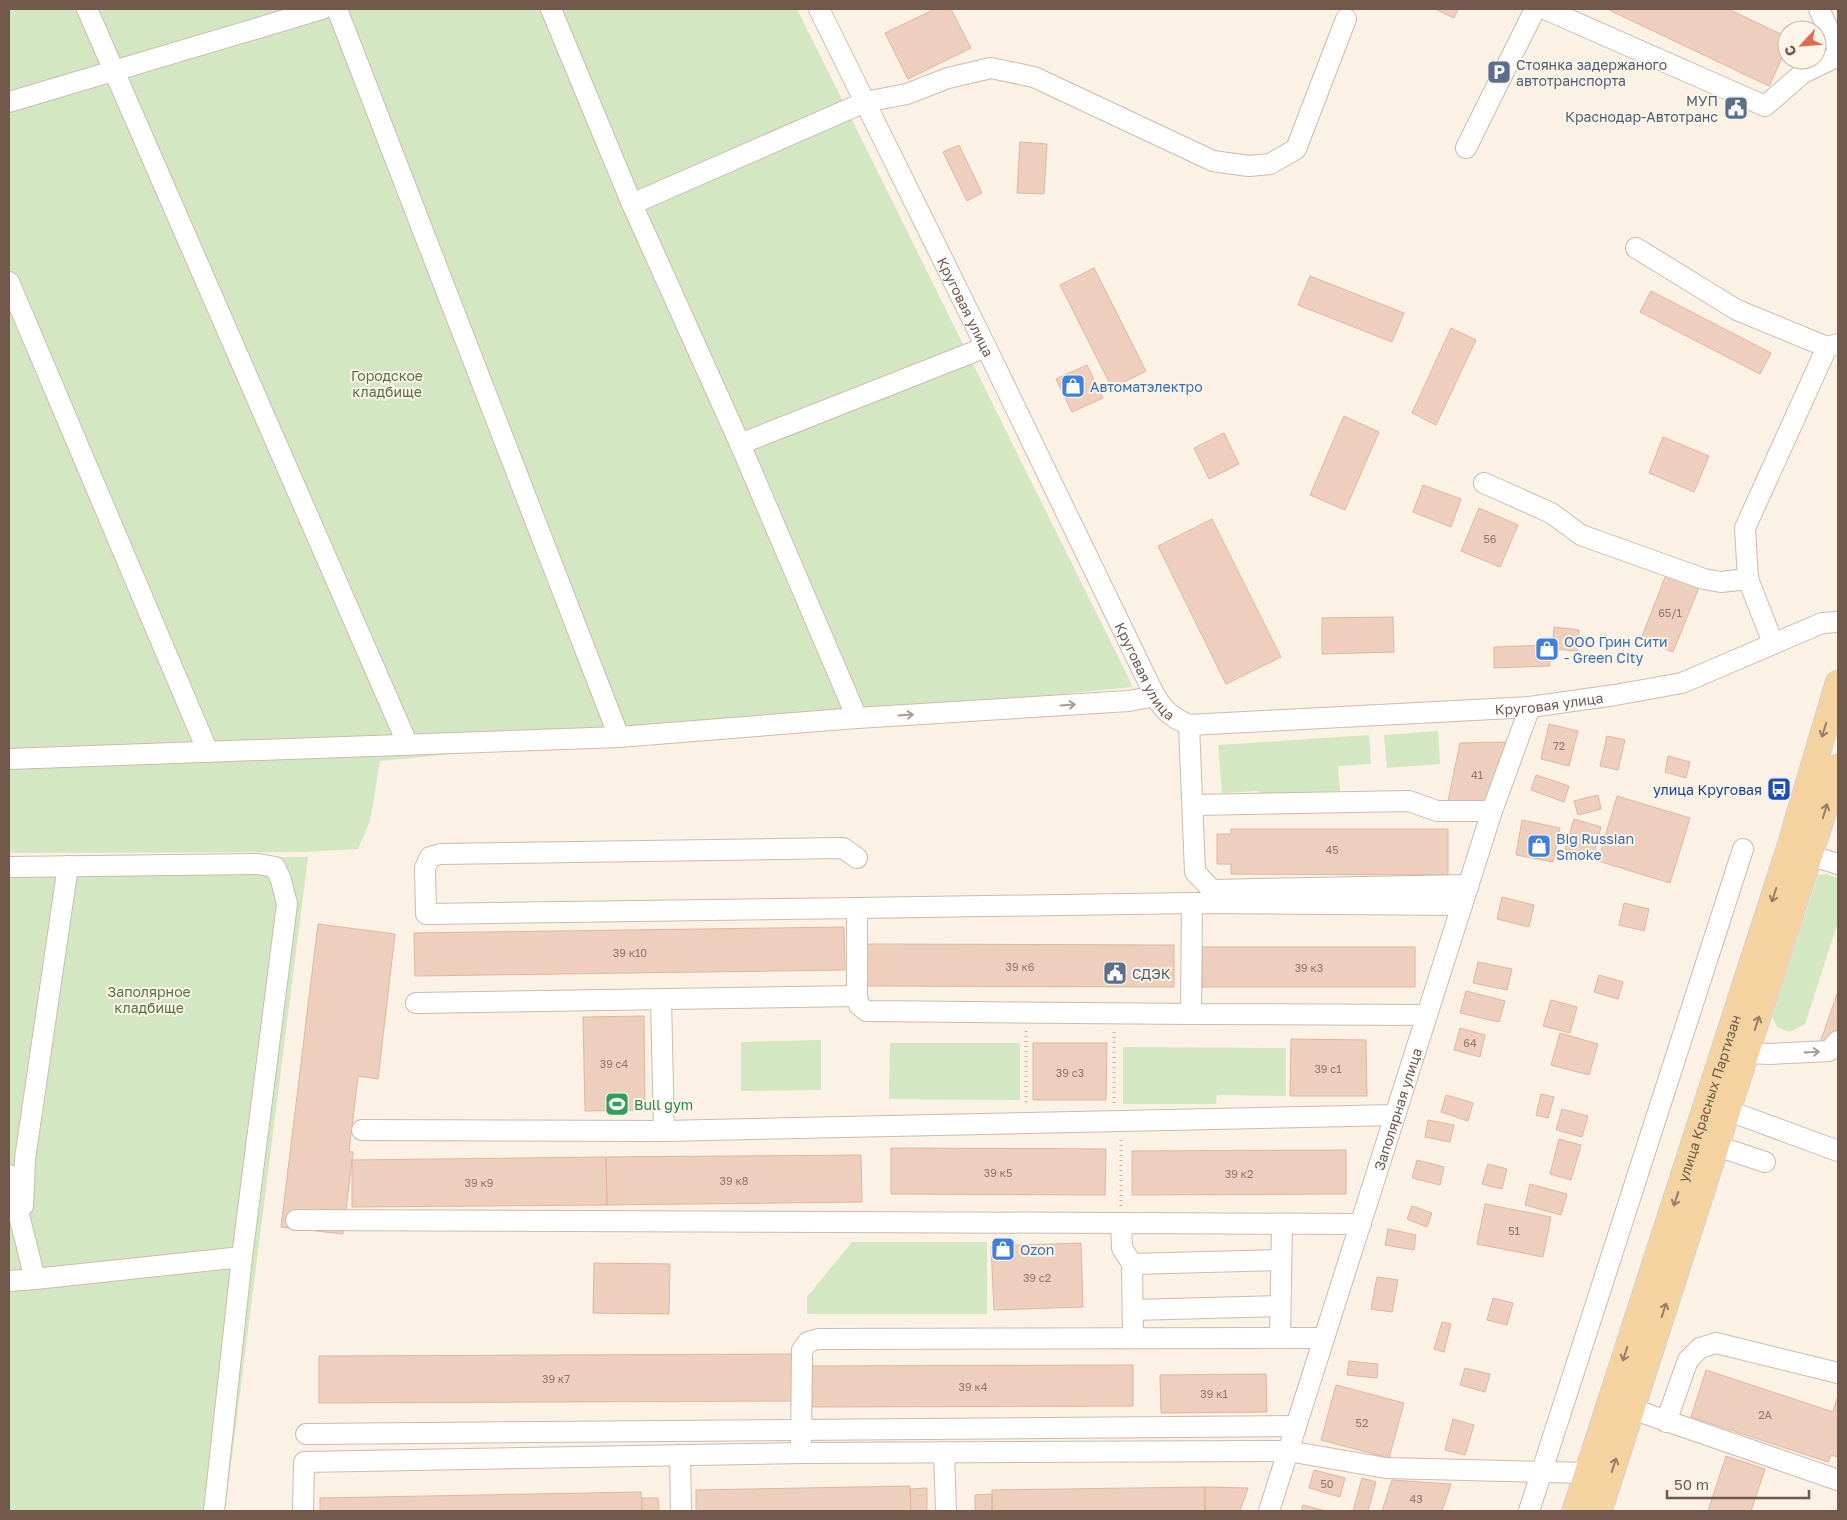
<svg xmlns="http://www.w3.org/2000/svg" width="1847" height="1520" font-family="'Golos Text',sans-serif">
<style>
.green{fill:#d3e7c3}
.building{fill:#eecfbd;stroke:#e0b69e}
.lines{fill:none;stroke-linecap:round;stroke-linejoin:round}
.minor-casing{stroke:#cdbbae;stroke-width:22}
.major-casing{stroke:#d7d0cd;stroke-width:27}
.path{stroke:#d3b3a0;stroke-width:3;stroke-dasharray:1 4;stroke-linecap:butt}
.minor{stroke:#fff;stroke-width:20}
.major{stroke:#f5d3a0;stroke-width:25}
.oneway{stroke:#aa9b93}
.oneway2{stroke:#997d64}
.labels{text-anchor:middle;dominant-baseline:central;stroke-width:4;stroke-linejoin:round;paint-order:stroke}
.number-label{font-size:11px;fill:#907668}
.service-label{font-size:14px;fill:#4e5e75;stroke:#fef5e9;text-anchor:start}
.street-label{font-size:14px;fill:#71584b;stroke:#fef5e9}
.park-label{font-size:14px;fill:#547644;stroke:#fef5e9}
.shop-label{font-size:14px;fill:#366cbe;stroke:#fef5e9;text-anchor:start}
.transit-label{font-size:14px;fill:#164399;stroke:#fef5e9;text-anchor:end}
.leisure-label{font-size:14px;fill:#27864d;stroke:#fef5e9;text-anchor:start}
</style>
<rect width="100%" height="100%" fill="#fbf1e4"/>
<path class="green" d="M9,9H797L1133,687L380,761L370,821L358,849L306,852L9,853Z
M1438,731L1440,764L1387,768L1384,735Z
M1369,735L1371,764L1338,766L1340,791L1260,796L1259,791L1222,793L1218,745Z
M308,857L225,1511H9V860Z
M1826,874L1838,878V922L1805,1024L1790,1032L1777,1027L1772,1017L1818,875Z
M821,1040V1090L741,1091V1042Z
M890,1043H1020V1100L889,1099Z
M1123,1047L1286,1048V1096L1217,1095L1216,1104H1123Z
M852,1242H987V1314H807V1297Z"/>
<path class="building" d="M935,9H951L971,48L908,79L885,33Z
M1435,9H1458L1454,18Z
M1607,9H1728L1787,37V47L1769,86Z
M1020,142L1047,144L1044,194L1017,193Z
M959,145L982,193L967,201L943,152Z
M1094,268L1146,371L1112,388L1060,285Z
M1310,276L1404,313L1392,342L1298,305Z
M1651,291L1771,353L1760,374L1640,312Z
M1451,328L1476,340L1436,425L1412,413Z
M1087,365L1103,398L1072,412L1056,379Z
M1344,416L1379,432L1345,510L1310,495Z
M1224,433L1239,464L1209,479L1194,448Z
M1663,437L1709,456L1694,492L1649,473Z
M1423,485L1461,499L1451,527L1413,512Z
M1479,508L1518,525L1500,567L1461,551Z
M1212,519L1281,657L1226,684L1158,546Z
M1667,572L1700,585L1673,652L1641,639Z
M1393,617L1394,652L1322,654V618Z
M1554,627L1579,630L1577,651L1552,649Z
M1549,645L1550,666L1494,668V647Z
M1549,724L1578,731L1569,766L1541,759Z
M1607,736L1625,740L1618,770L1600,766Z
M1511,742L1491,805L1447,806L1460,743Z
M1668,756L1690,762L1686,778L1665,772Z
M1536,775L1569,786L1564,802L1531,790Z
M1598,795L1601,809L1578,815L1574,801Z
M1617,796L1690,818L1670,883L1598,861Z
M1574,819L1601,827L1593,857L1565,849Z
M1522,820L1560,828L1553,862L1516,855Z
M1231,829H1448V875L1231,874V864H1217V834H1231Z
M1502,897L1534,905L1529,927L1497,919Z
M1624,903L1649,909L1644,931L1619,925Z
M318,924L395,934L378,1079L358,1076L349,1151L353,1152L343,1234L281,1227Z
M844,927L845,970L415,976L414,933Z
M866,944L1174,945V987L866,986Z
M1202,947H1415V987H1202Z
M1478,962L1512,969L1507,990L1473,983Z
M1599,975L1623,982L1618,999L1594,992Z
M1466,991L1505,1001L1499,1022L1460,1013Z
M1838,991V1043L1819,1046Z
M1551,1000L1577,1007L1570,1033L1543,1026Z
M644,1016L645,1110L585,1111L583,1017Z
M1460,1028L1485,1035L1480,1057L1454,1050Z
M1560,1033L1598,1044L1589,1075L1551,1065Z
M1291,1039L1366,1040L1367,1096H1290Z
M1033,1043H1107L1106,1100H1033Z
M1541,1094L1554,1097L1548,1118L1536,1115Z
M1446,1095L1473,1103L1468,1121L1441,1112Z
M1562,1109L1588,1116L1582,1137L1556,1130Z
M1428,1120L1454,1125L1450,1142L1425,1137Z
M1559,1139L1581,1145L1571,1180L1550,1174Z
M891,1148L1106,1149L1105,1195L891,1194Z
M1346,1150V1194L1132,1195V1151Z
M861,1155L862,1202L607,1205L606,1157Z
M606,1157L607,1205L352,1207V1160Z
M1417,1160L1444,1167L1440,1185L1412,1178Z
M1488,1164L1507,1169L1502,1189L1482,1184Z
M1530,1184L1567,1194L1561,1215L1525,1205Z
M1485,1204L1551,1217L1543,1257L1477,1244Z
M1412,1206L1432,1213L1427,1227L1407,1219Z
M1388,1229L1416,1235L1414,1250L1385,1245Z
M1081,1243L1083,1307L994,1310L991,1246Z
M594,1263L670,1264L669,1314L593,1313Z
M1377,1277L1398,1280L1392,1312L1371,1309Z
M1493,1298L1513,1303L1507,1325L1487,1320Z
M1442,1322L1451,1324L1444,1352L1434,1349Z
M793,1354V1401L319,1403V1356Z
M1349,1361L1378,1364L1377,1378L1347,1375Z
M1133,1365V1406L812,1407V1366Z
M1465,1368L1490,1374L1485,1392L1460,1385Z
M1706,1370L1833,1412L1838,1395V1457L1831,1455L1828,1462L1691,1417Z
M1266,1374L1267,1412L1161,1413L1160,1375Z
M1336,1385L1404,1403L1389,1458L1321,1440Z
M1453,1419L1474,1425L1465,1455L1445,1450Z
M1726,1456L1765,1469L1751,1511H1708Z
M1314,1470L1345,1478L1340,1497L1309,1488Z
M1362,1478L1376,1482L1368,1511H1353Z
M1392,1480L1451,1484L1442,1511H1382Z
M910,1486L911,1511H696V1490Z
M1205,1487V1511H992V1490Z
M1205,1487L1248,1488L1240,1511H1205Z
M927,1488V1511H911L910,1489Z
M641,1492L642,1511H320V1498Z
M992,1494V1511H975V1495Z
M642,1498H658L659,1511H642Z
M1303,1505L1326,1511H1301Z"/>
<g class="lines">
<g class="minor-casing">
<g id="minor">
<path d="M87,9L408,745"/>
<path d="M337,9L619,737"/>
<path d="M551,9L632,204L740,444L857,718"/>
<path id="s1" d="M819,9L986,347L1155,696C1164,711 1173,718 1189,725L1530,707L1615,695L1682,683L1822,623L1838,622"/>
<path d="M1545,9L1765,106L1803,73L1838,56"/>
<path d="M1819,9L1838,50"/>
<path d="M9,102L322,9"/>
<path d="M1466,148L1535,9"/>
<path d="M632,204L865,102L907,94L948,78L991,68L1034,77L1213,161L1249,166L1270,164L1296,149L1346,19"/>
<path d="M1636,248L1737,310L1827,347"/>
<path d="M9,282L208,752"/>
<path d="M740,444L986,347"/>
<path d="M1484,483L1551,513L1581,535L1704,579L1721,582L1748,579"/>
<path d="M1773,643L1748,579L1745,528L1827,347L1838,344"/>
<path d="M1189,725L1195,872L1212,890L1469,885"/>
<path d="M9,759L619,737L857,718L1129,701L1155,696"/>
<path d="M1194,805L1409,801L1437,811H1492"/>
<path d="M1796,851L1838,864"/>
<path d="M9,867L258,864L275,867L281,880L287,904L242,1257"/>
<path d="M857,908L426,914L425,868L430,857L440,854L843,848L857,858"/>
<path d="M661,999L664,1131"/>
<path d="M416,1003L857,996"/>
<path d="M1191,1014L866,1011L859,1005L857,996V908L1192,903"/>
<path d="M1427,1015L1191,1014L1192,903L1462,905"/>
<path d="M1747,1053L1770,1054L1829,1051L1838,1041"/>
<path d="M1729,1111L1838,1151"/>
<path d="M362,1130L664,1131L1395,1115"/>
<path d="M1717,1146L1765,1162"/>
<path d="M9,1175L35,1279L242,1257L214,1511"/>
<path d="M23,1206L25,1159L68,866"/>
<path d="M296,1220L1121,1223"/>
<path d="M1132,1264L1281,1260"/>
<path d="M9,1281L35,1279"/>
<path d="M1133,1310L1280,1306"/>
<path d="M1133,1338L1132,1264L1122,1248L1121,1223L1361,1224"/>
<path d="M1280,1338L1282,1224"/>
<path d="M1632,1409L1838,1480"/>
<path d="M1666,1422L1688,1360L1700,1348L1716,1343L1838,1373"/>
<path d="M306,1434L1296,1426"/>
<path d="M801,1444L802,1350L808,1342L818,1339L1324,1338"/>
<path d="M944,1452L946,1511"/>
<path d="M680,1455L681,1511"/>
<path d="M303,1511L304,1462L801,1453L1288,1451L1386,1468L1587,1473"/>
<path id="s2" d="M1269,1511L1492,811L1530,707"/>
<path d="M1529,1511L1743,849"/>
</g>
</g>
<g class="major-casing">
<g id="major">
<path id="s3" d="M1575,1511L1789,849L1838,683"/>
<path d="M1599,1511L1838,767"/>
</g>
</g>
<path class="path" d="M1026,1031V1105
M1114,1103V1032
M1121,1206V1140"/>
<use href="#minor" class="minor"/>
<use href="#major" class="major"/>
</g>
<defs><path id="oneway-shaft" d="M-6 0H5M1.5-3L5.5 0L1.5 3" fill="none" stroke-width="1.6" stroke-linecap="round" stroke-linejoin="round" transform="scale(1.25)"/></defs>
<g class="oneway">
<use href="#oneway-shaft" transform="translate(1068 705) rotate(-4)"/>
<use href="#oneway-shaft" transform="translate(906 715) rotate(-4)"/>
<use href="#oneway-shaft" transform="translate(1812 1052) rotate(-3)"/>
</g>
<g class="oneway2">
<use href="#oneway-shaft" transform="translate(1824 730) rotate(107)"/>
<use href="#oneway-shaft" transform="translate(1825 811) rotate(-73)"/>
<use href="#oneway-shaft" transform="translate(1774 895) rotate(108)"/>
<use href="#oneway-shaft" transform="translate(1757 1023) rotate(-72)"/>
<use href="#oneway-shaft" transform="translate(1676 1199) rotate(108)"/>
<use href="#oneway-shaft" transform="translate(1664 1310) rotate(-72)"/>
<use href="#oneway-shaft" transform="translate(1625 1354) rotate(108)"/>
<use href="#oneway-shaft" transform="translate(1614 1465) rotate(-72)"/>
</g>
<defs>
<g id="parking-square" transform="scale(1.25)"><rect x="-9" y="-9" width="18" height="18" rx="4" fill="#5c6f8a" stroke="#fef5e9"/><path d="M-3.5-5.5H1a3.5 3.5 0 0 1 0 7H-1V5.5H-3.5ZM-1-3.4V-.6H.8a1.4 1.4 0 0 0 0-2.8Z" fill="#fff"/></g>
<g id="civic-square" transform="scale(1.25)"><rect x="-9" y="-9" width="18" height="18" rx="4" fill="#5c6f8a" stroke="#fef5e9"/><path d="M-.6-6.5H3V-4.5H.6V-3L4-1V1h2V6H-6V1h2V-1L-.6-3ZM-1.2 2.5V6h2.4V2.5Z" fill="#fff"/></g>
<g id="shop-square" transform="scale(1.25)"><rect x="-9" y="-9" width="18" height="18" rx="4" fill="#3f7fe0" stroke="#fef5e9"/><path d="M-5-2.5h2.3a2.7 3.5 0 0 1 5.4 0H5L5.5 6h-11ZM-1.5-2.5h3a1.5 2.3 0 0 0-3 0Z" fill="#fff"/></g>
<g id="bus-square" transform="scale(1.25)"><rect x="-9" y="-9" width="18" height="18" rx="4" fill="#1a4fb4" stroke="#fef5e9"/><path d="M-5-6H5V4H4V6H2V4H-2V6H-4V4H-5ZM-3.5-4V0h7V-4ZM-3.5 1.2v1.5H-2V1.2ZM2 1.2v1.5H3.5V1.2Z" fill="#fff"/></g>
<g id="stadium-square" transform="scale(1.25)"><rect x="-9" y="-9" width="18" height="18" rx="4" fill="#2e9e5b" stroke="#fef5e9"/><path d="M0-5a6.5 5 0 1 0 0 10a6.5 5 0 1 0 0-10ZM-3.5-1.8h7v3.6h-7Z" fill="#fff"/></g>
</defs>
<g fill-rule="evenodd">
<use href="#parking-square" x="1499" y="72"/>
<use href="#civic-square" x="1736" y="108"/>
<use href="#shop-square" x="1073" y="386"/>
<use href="#shop-square" x="1547" y="649"/>
<use href="#bus-square" x="1779" y="789"/>
<use href="#shop-square" x="1539" y="846"/>
<use href="#civic-square" x="1115" y="973"/>
<use href="#stadium-square" x="617" y="1104"/>
<use href="#shop-square" x="1003" y="1249"/>
</g>
<g class="labels">
<g class="number-label">
<text x="1490" y="538">56</text>
<text x="1670" y="612">65/1</text>
<text x="1559" y="745">72</text>
<text x="1477" y="774">41</text>
<text x="1332" y="849">45</text>
<text x="630" y="952">39 к10</text>
<text x="1020" y="966">39 к6</text>
<text x="1309" y="967">39 к3</text>
<text x="1470" y="1042">64</text>
<text x="614" y="1063">39 с4</text>
<text x="1328" y="1068">39 с1</text>
<text x="1070" y="1072">39 с3</text>
<text x="998" y="1172">39 к5</text>
<text x="1239" y="1173">39 к2</text>
<text x="734" y="1180">39 к8</text>
<text x="479" y="1182">39 к9</text>
<text x="1514" y="1230">51</text>
<text x="1037" y="1277">39 с2</text>
<text x="556" y="1378">39 к7</text>
<text x="973" y="1386">39 к4</text>
<text x="1214" y="1393">39 к1</text>
<text x="1765" y="1414">2А</text>
<text x="1362" y="1422">52</text>
<text x="1327" y="1483">50</text>
<text x="1416" y="1498">43</text>
</g>
<g class="service-label">
<text x="1516" y="64">Стоянка задержаного<tspan x="1516" dy="16">автотранспорта</tspan></text>
<text x="1718" y="100" text-anchor="end">МУП<tspan x="1718" dy="16">Краснодар-Автотранс</tspan></text>
<text x="1132" y="973">СДЭК</text>
</g>
<g class="street-label">
<text stroke="none"><textPath href="#s1" startOffset="332">Круговая улица</textPath></text>
<text stroke="none"><textPath href="#s1" startOffset="738">Круговая улица</textPath></text>
<text stroke="none"><textPath href="#s1" startOffset="1171">Круговая улица</textPath></text>
<text stroke="none"><textPath href="#s3" startOffset="434">улица Красных Партизан</textPath></text>
<text stroke="none"><textPath href="#s2" startOffset="422">Заполярная улица</textPath></text>
</g>
<g class="park-label">
<text x="387" y="375">Городское<tspan x="387" dy="16">кладбище</tspan></text>
<text x="149" y="991">Заполярное<tspan x="149" dy="16">кладбище</tspan></text>
</g>
<g class="shop-label">
<text x="1090" y="386">Автоматэлектро</text>
<text x="1564" y="641">ООО Грин Сити<tspan x="1564" dy="16">- Green City</tspan></text>
<text x="1556" y="838">Big Russian<tspan x="1556" dy="16">Smoke</tspan></text>
<text x="1020" y="1249">Ozon</text>
</g>
<g class="transit-label">
<text x="1762" y="789">улица Круговая</text>
</g>
<g class="leisure-label">
<text x="634" y="1104">Bull gym</text>
</g>
</g>
<rect width="1847" height="1520" fill="none" stroke="#71584b" stroke-width="20"/>
<g transform="translate(1802 45) rotate(244)"><circle r="24" fill="#fef5e9" stroke="#c6b6aa"/>
<path d="M0-4L9 19L0 12L-9 19Z" fill="#dd6c50"/>
<text y="-8" font-size="14" font-weight="bold" text-anchor="middle" fill="#71584b">С</text>
</g>
<path d="M1667 1490v8h142v-8" fill="none" stroke="#71584b" stroke-width="2.5"/>
<text x="1674" y="1490" font-size="15" fill="#71584b" stroke="#fef5e9" stroke-width="4" paint-order="stroke">50 m</text>
</svg>
